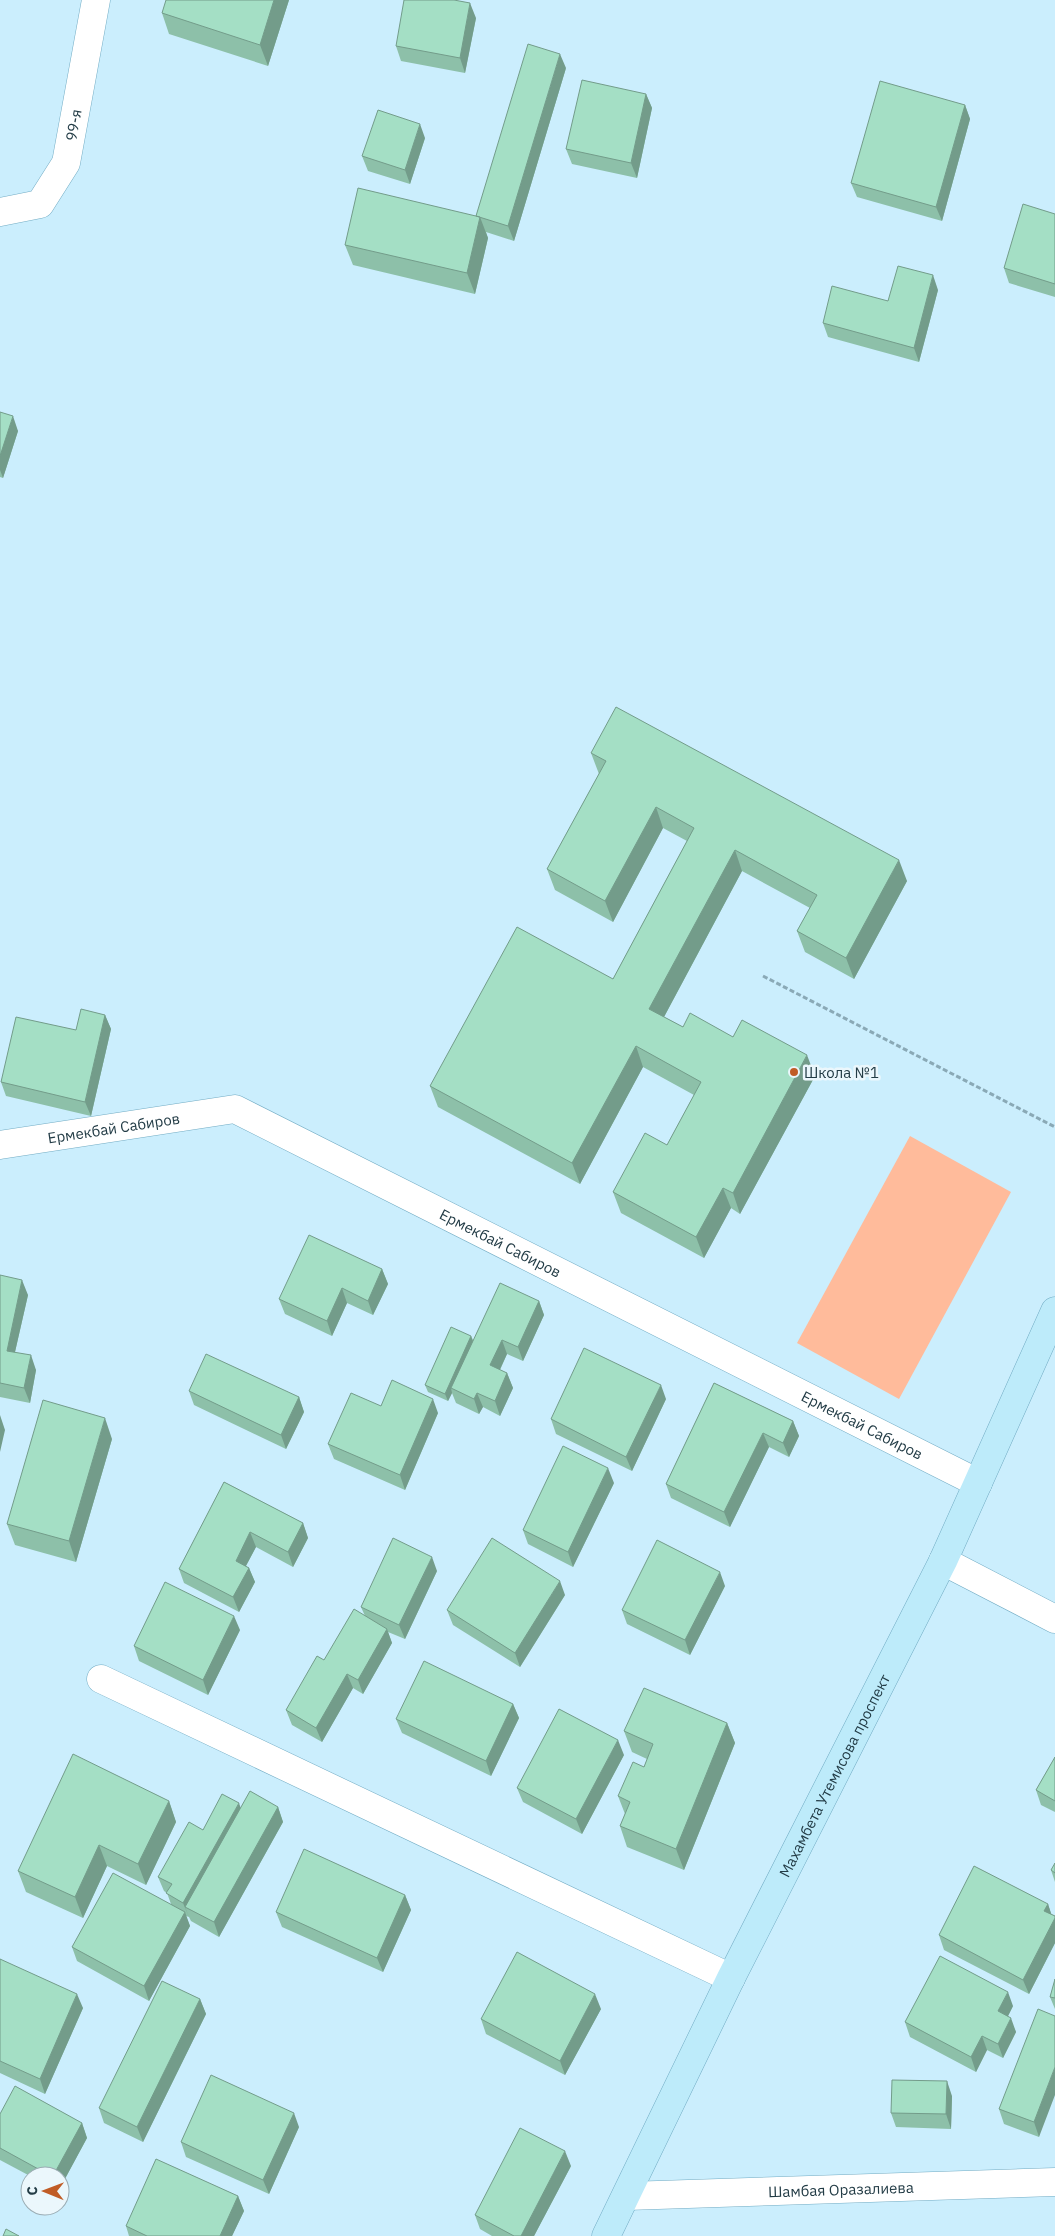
<svg xmlns="http://www.w3.org/2000/svg" width="1055" height="2236" font-family="'IBM Plex Sans',sans-serif">
<style>
.green{fill:#ffbb9b}
.lines{fill:none;stroke-linecap:round;stroke-linejoin:round}
.street-casing{stroke:#72acc4;stroke-width:29}
.secondary-casing{stroke:#72acc4;stroke-width:29}
.path{stroke:#8aa9b6;stroke-width:3;stroke-dasharray:5 2.5;stroke-linecap:butt}
.street{stroke:#fff;stroke-width:28}
.secondary{stroke:#bdebfa;stroke-width:28}
.wall{fill:#8dc0a9}
.shaded-wall{fill:#739c8a}
.building{fill:#a4dfc5;stroke:#739c8a}
.poi-dot{fill:#c05c26;stroke:#ebf7fc;stroke-width:2}
.labels{text-anchor:middle;dominant-baseline:central;stroke-width:5;stroke-linejoin:round;paint-order:stroke}
.street-label{font-size:15px;fill:#233c46;stroke:#ebf7fc}
.poi-label{font-size:15px;fill:#233c46;stroke:#ebf7fc;text-anchor:start}
</style>
<rect width="100%" height="100%" fill="#cbeefd"/>
<path class="green" d="M910,1136L1011,1192L899,1399L797,1343Z"/>
<g class="lines">
<g class="street-casing">
<g id="street">
<path id="s1" d="M0,212L40,204L66,163L96,0"/>
<path id="s2" d="M0,1145L235,1109L978,1483"/>
<path d="M943,1561L1055,1619"/>
<path d="M101,1679L731,1978"/>
<path id="s3" d="M627,2196L1055,2182"/>
</g>
</g>
<g class="secondary-casing">
<g id="secondary">
<path id="s4" d="M606,2236L731,1978L943,1561L1055,1311"/>
</g>
</g>
<path class="path" d="M763,976L1055,1127"/>
<use href="#street" class="street"/>
<use href="#secondary" class="secondary"/>
</g>
<path class="wall" d="M289,0L268,66L169,34L162,13Z
M476,18L465,73L401,61L396,46Z
M566,68L514,241L486,232L488,238L475,294L353,265L345,245L476,216Z
M646,94L652,108L637,178L572,164L566,149Z
M965,105L970,119L942,221L857,197L851,183Z
M425,138L410,184L368,171L362,156Z
M1055,214V297L1009,283L1004,268Z
M938,290L919,362L828,337L823,323L888,301Z
M0,412L18,431L3,478L0,477Z
M591,753L907,881L854,979L805,952L797,931L810,908L742,871L664,1017L683,1027L733,1037L815,1076L740,1214L731,1208L704,1258L621,1213L613,1192L667,1145L694,1095L643,1067L580,1184L438,1107L430,1086L613,979L687,841L663,828L613,922L555,890L547,869L599,774Z
M105,1015L111,1029L91,1116L6,1096L1,1082L76,1030Z
M382,1269L388,1284L373,1315L347,1303L332,1336L285,1314L279,1299Z
M0,1275L28,1295L15,1352L36,1370L30,1403L0,1397Z
M539,1301L544,1315L523,1361L507,1354L500,1370L507,1373L513,1388L500,1416L483,1407L479,1414L456,1403L452,1393L448,1401L428,1392L425,1385L471,1336L473,1340Z
M714,1383L793,1421L799,1436L789,1457L769,1447L730,1527L671,1498L666,1484Z
M189,1391L299,1397L304,1412L286,1449L194,1405Z
M666,1399L632,1471L556,1434L551,1419Z
M381,1406L438,1413L405,1490L334,1459L328,1444Z
M112,1439L76,1562L15,1545L7,1524Z
M224,1482L303,1523L308,1538L293,1567L256,1547L246,1566L249,1568L255,1582L239,1612L184,1583L179,1569Z
M614,1483L573,1567L528,1544L523,1530Z
M437,1571L405,1639L388,1632L392,1643L363,1694L353,1688L322,1742L292,1725L286,1710L324,1660L365,1616L361,1607Z
M725,1586L690,1655L627,1624L622,1610Z
M565,1595L520,1667L453,1625L447,1610Z
M240,1630L208,1695L139,1661L134,1646Z
M513,1704L519,1718L491,1776L402,1733L396,1719Z
M727,1723L735,1743L684,1870L627,1847L620,1826L625,1814L618,1796L644,1767L647,1759L632,1752L624,1731Z
M624,1755L582,1834L523,1802L517,1788Z
M1055,1757V1812L1041,1805L1036,1790Z
M169,1801L176,1822L146,1885L107,1866L83,1918L26,1892L18,1871Z
M278,1807L283,1822L219,1937L191,1921L189,1917L186,1916L190,1926L149,2001L77,1961L72,1947L171,1904L167,1893L164,1891L158,1877L203,1830L240,1808Z
M1055,1863V1882L1051,1870Z
M405,1895L411,1910L383,1972L282,1927L276,1912Z
M1048,1904L1051,1914L1055,1916V1943L1029,1994L944,1950L939,1935Z
M0,1959L83,2008L45,2094L0,2073Z
M1055,1979V2009L1050,1997Z
M200,1999L206,2014L143,2142L104,2123L99,2108Z
M1013,2006L1008,2016L1016,2032L1003,2058L987,2050L976,2072L910,2037L905,2022Z
M601,2009L565,2075L486,2034L481,2019Z
M1055,2016L1039,2137L1004,2124L999,2109Z
M952,2096L951,2129L896,2127L891,2113Z
M0,2114L82,2123L87,2138L60,2188V2176H30L0,2160Z
M299,2127L269,2194L186,2157L181,2142Z
M571,2166L534,2236H492L480,2229L475,2215Z
M238,2196L244,2211L232,2236H129L126,2226Z"/>
<path class="shaded-wall" d="M274,0H289L268,66L260,45Z
M470,3L476,18L465,73L460,58Z
M560,54L566,68L514,241L508,226Z
M646,94L652,108L637,178L631,163Z
M965,105L970,119L942,221L936,207Z
M420,124L425,138L410,184L405,170Z
M480,217L488,238L475,294L467,273Z
M933,275L938,290L919,362L914,348Z
M13,416L18,431L3,478L0,470V456Z
M656,807L663,828L613,922L605,901Z
M735,850L742,871L657,1030L649,1009Z
M899,860L907,881L854,979L846,958Z
M105,1015L111,1029L91,1116L85,1102Z
M636,1046L643,1067L580,1184L572,1163Z
M807,1055L815,1076L740,1214L733,1193Z
M723,1188L731,1208L704,1258L696,1237Z
M382,1269L388,1284L373,1315L368,1301Z
M22,1280L28,1295L12,1365L7,1351Z
M342,1288L347,1303L332,1336L327,1321Z
M539,1301L544,1315L523,1361L518,1347Z
M471,1336L474,1344L451,1388L452,1393L448,1401L445,1394Z
M502,1340L507,1354L495,1380L490,1365Z
M31,1355L36,1370L30,1403L24,1388Z
M507,1373L513,1388L500,1416L495,1401Z
M661,1385L666,1399L632,1471L626,1457Z
M477,1393L483,1407L479,1414L474,1399Z
M299,1397L304,1412L286,1449L281,1435Z
M433,1399L438,1413L405,1490L400,1475Z
M0,1415L5,1430L0,1452Z
M105,1418L112,1439L76,1562L69,1541Z
M793,1421L799,1436L789,1457L783,1443Z
M763,1433L769,1447L730,1527L724,1512Z
M608,1468L614,1483L573,1567L568,1552Z
M303,1523L308,1538L293,1567L288,1552Z
M250,1532L256,1547L241,1575L236,1561Z
M432,1557L437,1571L405,1639L399,1625Z
M249,1568L255,1582L239,1612L233,1597Z
M720,1572L725,1586L690,1655L685,1640Z
M560,1581L565,1595L520,1667L515,1653Z
M234,1616L240,1630L208,1695L203,1680Z
M387,1629L392,1643L363,1694L358,1680Z
M347,1674L353,1688L322,1742L316,1728Z
M513,1704L519,1718L491,1776L486,1761Z
M727,1723L735,1743L684,1870L676,1849Z
M618,1740L624,1755L582,1834L576,1819Z
M169,1801L176,1822L146,1885L138,1864Z
M239,1803L244,1818L185,1907L189,1917L183,1903Z
M278,1807L283,1822L219,1937L214,1922Z
M99,1845L107,1866L83,1918L75,1897Z
M405,1895L411,1910L383,1972L377,1958Z
M1048,1904L1053,1919L1044,1911Z
M185,1912L190,1926L149,2001L144,1986Z
M1055,1918V1943L1029,1994L1023,1980Z
M1008,1992L1013,2006L1003,2026L998,2011Z
M77,1994L83,2008L45,2094L40,2079Z
M595,1994L601,2009L565,2075L560,2061Z
M200,1999L206,2014L143,2142L137,2127Z
M1011,2018L1016,2032L1003,2058L998,2044Z
M982,2036L987,2050L976,2072L971,2057Z
M1055,2067V2095L1039,2137L1034,2122Z
M947,2081L952,2096L951,2129L946,2114Z
M294,2113L299,2127L269,2194L263,2180Z
M82,2123L87,2138L60,2188V2176H53Z
M565,2151L571,2166L534,2236H521Z
M238,2196L244,2211L232,2236H220Z"/>
<path class="building" d="M166,0H274L260,45L162,13Z
M404,0H454L470,3L460,58L396,46Z
M528,44L560,54L508,226L476,216Z
M582,80L646,94L631,163L566,149Z
M880,81L965,105L936,207L851,183Z
M378,110L420,124L405,170L362,156Z
M358,188L480,217L467,273L345,245Z
M1023,204L1055,214V284L1004,268Z
M898,266L933,275L914,348L823,323L832,286L888,301Z
M0,412L13,416L0,456Z
M616,707L899,860L846,958L797,931L817,895L735,850L649,1009L683,1027L690,1013L733,1037L742,1020L807,1055L733,1193L723,1188L696,1237L613,1192L645,1133L667,1145L701,1082L636,1046L572,1163L430,1086L517,927L613,979L694,828L656,807L605,901L547,869L606,761L591,753Z
M81,1009L105,1015L85,1102L1,1082L16,1017L76,1030Z
M309,1235L382,1269L368,1301L342,1288L327,1321L279,1299Z
M0,1275L22,1280L7,1351L31,1355L24,1388L0,1383Z
M500,1283L539,1301L518,1347L502,1340L490,1365L507,1373L495,1401L477,1393L474,1399L451,1388Z
M451,1327L471,1336L445,1394L425,1385Z
M584,1348L661,1385L626,1457L551,1419Z
M206,1354L299,1397L281,1435L189,1391Z
M392,1380L433,1399L400,1475L328,1444L351,1393L381,1406Z
M714,1383L793,1421L783,1443L763,1433L724,1512L666,1484Z
M43,1400L105,1418L69,1541L7,1524Z
M563,1446L608,1468L568,1552L523,1530Z
M224,1482L303,1523L288,1552L250,1532L236,1561L249,1568L233,1597L179,1569Z
M393,1538L432,1557L399,1625L361,1607Z
M492,1538L560,1581L515,1653L447,1610Z
M657,1540L720,1572L685,1640L622,1610Z
M165,1582L234,1616L203,1680L134,1646Z
M354,1609L387,1629L358,1680L347,1674L316,1728L286,1710L317,1656L324,1660Z
M424,1661L513,1704L486,1761L396,1719Z
M644,1688L727,1723L676,1849L620,1826L630,1802L618,1796L633,1762L644,1767L653,1744L624,1731Z
M559,1709L618,1740L576,1819L517,1788Z
M73,1754L169,1801L138,1864L99,1845L75,1897L18,1871Z
M1055,1757V1801L1036,1790Z
M250,1791L278,1807L214,1922L185,1907Z
M222,1794L239,1803L183,1903L166,1893L172,1884L158,1877L189,1822L203,1830Z
M304,1849L405,1895L377,1958L276,1912Z
M1055,1863V1873L1051,1870Z
M974,1866L1048,1904L1044,1911L1055,1916V1918L1023,1980L939,1935Z
M113,1873L185,1912L144,1986L72,1947Z
M517,1952L595,1994L560,2061L481,2019Z
M940,1956L1008,1992L998,2011L1011,2018L998,2044L982,2036L971,2057L905,2022Z
M0,1959L77,1994L40,2079L0,2061Z
M1055,1979V1998L1050,1997Z
M162,1981L200,1999L137,2127L99,2108Z
M1038,2009L1055,2016V2067L1034,2122L999,2109Z
M211,2075L294,2113L263,2180L181,2142Z
M892,2080L947,2081L946,2114L891,2113Z
M15,2086L82,2123L53,2176H51L0,2148V2114Z
M520,2128L565,2151L521,2236H514L475,2215Z
M156,2159L238,2196L220,2236H147L126,2226Z
M6,2229L19,2236H3Z"/>
<circle class="poi-dot" cx="794" cy="1072" r="5"/>
<g class="labels">
<g class="street-label">
<text stroke="none"><textPath href="#s1" startOffset="128">99-я</textPath></text>
<text stroke="none"><textPath href="#s2" startOffset="115">Ермекбай Сабиров</textPath></text>
<text stroke="none"><textPath href="#s2" startOffset="535">Ермекбай Сабиров</textPath></text>
<text stroke="none"><textPath href="#s2" startOffset="940">Ермекбай Сабиров</textPath></text>
<text stroke="none"><textPath href="#s4" startOffset="514">Махамбета Утемисова проспект</textPath></text>
<text stroke="none"><textPath href="#s3" startOffset="214">Шамбая Оразалиева</textPath></text>
</g>
<g class="poi-label">
<text x="804" y="1072">Школа №1</text>
</g>
</g>
<g transform="translate(45 2191) rotate(271)"><circle r="24" fill="#ebf7fc" stroke="#9bacb3"/>
<path d="M0-4L9 19L0 12L-9 19Z" fill="#c05c26"/>
<text y="-8" font-size="14" font-weight="bold" text-anchor="middle" fill="#233c46">С</text>
</g>
</svg>
